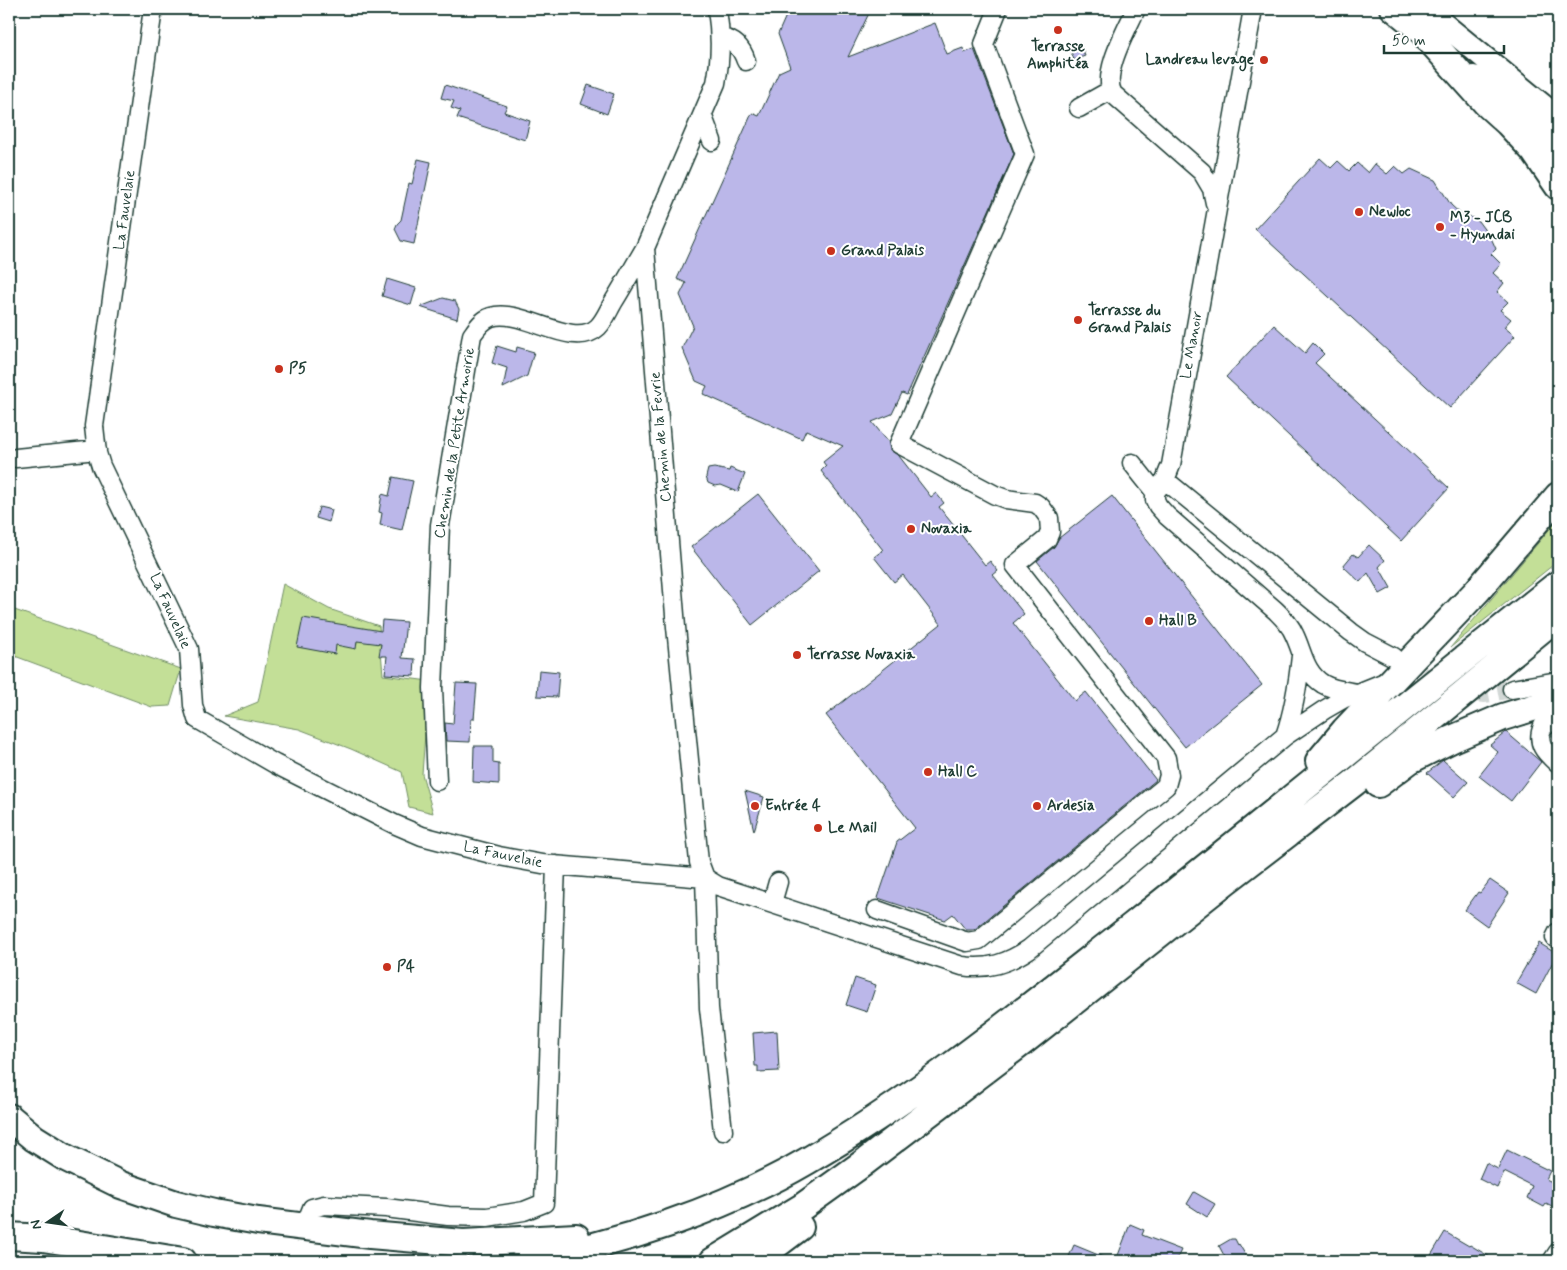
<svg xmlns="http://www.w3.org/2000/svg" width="1567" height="1270" font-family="Mynerve,sans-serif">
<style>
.green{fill:#c3df97;stroke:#718e66}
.building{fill:#bbb7e9;stroke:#1f3d34}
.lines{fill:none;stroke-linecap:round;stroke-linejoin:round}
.minor-tunnel{stroke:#d2d8d6;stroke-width:18;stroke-dasharray:18 9;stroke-linecap:butt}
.minor-casing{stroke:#1f3d34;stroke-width:21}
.major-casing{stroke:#1f3d34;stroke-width:26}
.highway-casing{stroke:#1f3d34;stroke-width:30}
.minor{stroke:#fff;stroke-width:18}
.major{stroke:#fff;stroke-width:22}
.highway{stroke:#fff;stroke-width:26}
.poi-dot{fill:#c8321e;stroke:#fff;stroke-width:2}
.labels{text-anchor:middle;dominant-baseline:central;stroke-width:4;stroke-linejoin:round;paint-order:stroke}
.poi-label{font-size:15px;font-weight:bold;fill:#1f3d34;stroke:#fff;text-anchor:start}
.street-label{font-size:15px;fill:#1f3d34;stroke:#fff}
</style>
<rect width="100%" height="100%" fill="#fff"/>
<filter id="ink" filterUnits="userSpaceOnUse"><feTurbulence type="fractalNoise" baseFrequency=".02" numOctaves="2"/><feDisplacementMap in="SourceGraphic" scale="10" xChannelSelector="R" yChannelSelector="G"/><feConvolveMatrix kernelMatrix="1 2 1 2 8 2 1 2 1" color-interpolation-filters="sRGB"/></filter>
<g filter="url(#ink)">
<path class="green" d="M1558,519V561L1451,647Z
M283,584L329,609L379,626L383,675L429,681L422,774L433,813L409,807L402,772L351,749L299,729L224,716L258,702Z
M9,608L181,669L170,706L152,707L12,655L9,665Z"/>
<path class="building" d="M789,9H871L848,57L935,23L947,54L963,48L964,53L974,49L1014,154L907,395L902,393L892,414L872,422L889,443L890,450L899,456L931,497L936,493L944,503L939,507L985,565L990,561L998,571L993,575L1024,614L1013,623L1075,701L1086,692L1156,780L974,930H966L953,914L945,920L878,898L897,842L915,828L826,715L941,624L903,575L894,582L874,557L883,550L821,471L826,466L823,462L843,446L806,430L802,439L703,394L707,386L696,381L682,348L693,326L680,295L686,283L677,279L752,113L759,116L779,72L790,67L778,34Z
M1081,45L1085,56L1074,60L1070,49Z
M445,85L507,106L504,112L530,121L525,140L457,118L460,111L451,108L454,101L441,98Z
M588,85L614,94L607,114L581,104Z
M1320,158L1331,168L1338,161L1349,171L1357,163L1368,173L1375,164L1387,174L1395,166L1404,174L1411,169L1435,180L1451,205L1464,217L1467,215L1478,221L1492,240L1496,249L1491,254L1501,264L1493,273L1504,283L1497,292L1508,302L1500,310L1511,319L1504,327L1515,336L1450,408L1255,229Z
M418,159L431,162L414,244L401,241L395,229L397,224L401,220L409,183L412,184Z
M387,279L416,288L411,305L382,296Z
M443,298L455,301L459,309L457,319L420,307Z
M1274,325L1305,353L1313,343L1324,354L1315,363L1449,488L1401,541L1226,377Z
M497,346L516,352L517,347L534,352L527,376L503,388L507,368L492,363Z
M714,468L729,471L730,468L745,474L738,492L721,485L715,486L708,483L706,477L708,469Z
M393,477L413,481L402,530L380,525L382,513L379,512L382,494L389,496Z
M758,494L819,571L752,625L691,547Z
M1112,496L1262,685L1185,747L1037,561L1054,547L1059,538Z
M319,507L332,510L329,522L316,518Z
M1369,545L1385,560L1379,567L1391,588L1380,594L1368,573L1360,582L1343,566L1353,554L1358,557Z
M303,618L381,631L382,620L406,622L402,658L415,659L414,676L385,674L387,656H379L381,644L357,641L356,649L336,645L335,654L297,647Z
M539,670L559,672L557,697L537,696Z
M456,683L477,684L474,719H471L470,742L446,741L445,723L453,724Z
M1506,732L1541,762L1511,801L1479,776L1498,752L1490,745Z
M474,746H493V763L499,764V784L473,782Z
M1443,760L1468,782L1454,797L1427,773Z
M745,791L764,797L754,831Z
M1490,880L1509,893L1487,926L1465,910L1478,892L1480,893Z
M1539,943L1557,954L1536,994L1516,983Z
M855,978L876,985L867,1012L846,1005Z
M777,1031L779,1071L758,1072V1066H755L753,1033Z
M1507,1150L1550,1171L1546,1179L1556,1184L1554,1187L1558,1189V1210L1546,1204L1544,1207L1527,1198L1532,1186L1504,1172L1497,1188L1479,1179L1486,1163L1498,1169Z
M1194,1192L1215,1204L1207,1217L1187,1204Z
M1130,1224L1144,1230L1142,1235L1181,1250L1176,1261H1150L1135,1255L1132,1261H1125L1117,1258Z
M1445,1232L1469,1246L1470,1245L1497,1261H1438L1430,1257Z
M1231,1239H1235L1238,1245L1239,1244L1249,1261H1227L1219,1246Z
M1074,1245L1113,1261H1067Z"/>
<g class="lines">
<path class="minor-tunnel" d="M1399,660L1445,690L1485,694L1512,689"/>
<g class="minor-casing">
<path id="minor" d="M153,9L94,426L97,453L101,466L189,649L193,705L197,719L275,764L394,824L422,836L499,856L542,864L705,878
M717,9C721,34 721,58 716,83L645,248L676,627L699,862L705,878L709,1008L723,1131
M1136,9C1127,29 1101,74 1113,94L1202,172L1212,189L1215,203
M1253,9L1171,465L1165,480L1155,492V500L1158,506L1167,516L1275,610C1282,617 1290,624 1294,634C1303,652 1304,672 1323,684C1333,690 1346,691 1357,693
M721,38C734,40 742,48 746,61
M1079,108L1111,90
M703,117L712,141
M16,458L97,450
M1132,463L1155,492
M1165,480L1351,632L1365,642L1394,657
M1512,689L1558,681
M1558,719L1543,726C1535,744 1546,753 1558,764
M1285,736C1294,710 1298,684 1301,656
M437,781L433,688L440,525L472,335C477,328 482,320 491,317C522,307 573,351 598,327C605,320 609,309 614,301C625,283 635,265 645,248
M705,878L718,886L962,966C988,970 1008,963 1029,949L1285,736L1324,710L1343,699L1385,682
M772,903L778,882
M877,910L967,942L979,940L1166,786L1169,775L1166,758L1015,565L1047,539L1050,532L1049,518L1041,507L1035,503L1006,499L995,495L899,444L1025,154L984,44L998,9
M1555,938L1558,932
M307,1227L308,1218L312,1208L324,1205L386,1208L448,1216L487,1217L524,1211L544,1203L556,865
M1552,1261L1558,1252"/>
</g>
<g class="major-casing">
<path id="major" d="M1392,9L1440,48
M1425,9L1558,118
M1474,77L1558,146"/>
</g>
<g class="highway-casing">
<path id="highway" d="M1426,36L1487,104L1508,123L1534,151L1558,186
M1319,761L1345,730L1477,591L1558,496
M1378,784L1410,760L1452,739L1503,717L1558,700
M9,1117L34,1138L66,1158L121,1185L176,1204L214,1213L258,1221L370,1235L463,1243L576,1237
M9,1236L43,1238L183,1261
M524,1261C618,1245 725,1209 807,1161C923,1094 1027,1008 1132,926C1275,813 1415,697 1558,584
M713,1261L802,1207L862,1164L1024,1041L1226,881L1355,782L1558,616
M755,1261L800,1227"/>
</g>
<use href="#minor" class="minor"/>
<use href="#major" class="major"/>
<use href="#highway" class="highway"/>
</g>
</g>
<g class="poi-dot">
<circle cx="1058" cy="30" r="5"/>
<circle cx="1264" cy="60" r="5"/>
<circle cx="1359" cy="212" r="5"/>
<circle cx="1440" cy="227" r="5"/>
<circle cx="831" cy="251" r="5"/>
<circle cx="1078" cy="320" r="5"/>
<circle cx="279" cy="369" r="5"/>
<circle cx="911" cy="529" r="5"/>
<circle cx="1149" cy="621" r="5"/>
<circle cx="797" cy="655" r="5"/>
<circle cx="928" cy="772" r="5"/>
<circle cx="755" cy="806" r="5"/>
<circle cx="1037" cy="806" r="5"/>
<circle cx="818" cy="828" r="5"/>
<circle cx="387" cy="967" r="5"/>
</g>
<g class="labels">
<g class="poi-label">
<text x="1058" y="47" text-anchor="middle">Terrasse<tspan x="1058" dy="17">Amphitéa</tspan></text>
<text x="1254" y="60" text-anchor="end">Landreau levage</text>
<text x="1369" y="212">Newloc</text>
<text x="1450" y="218">M3 - JCB<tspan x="1450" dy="17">- Hyundai</tspan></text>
<text x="841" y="251">Grand Palais</text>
<text x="1088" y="311">Terrasse du<tspan x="1088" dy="17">Grand Palais</tspan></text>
<text x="289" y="369">P5</text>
<text x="921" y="529">Novaxia</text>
<text x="1159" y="621">Hall B</text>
<text x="807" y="655">Terrasse Novaxia</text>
<text x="938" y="772">Hall C</text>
<text x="765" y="806">Entrée 4</text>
<text x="1047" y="806">Ardesia</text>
<text x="828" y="828">Le Mail</text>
<text x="397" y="967">P4</text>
</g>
<g class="street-label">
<text transform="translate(125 210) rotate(-82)">La Fauvelaie</text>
<text transform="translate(1192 345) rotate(-80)">Le Manoir</text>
<text transform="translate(661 437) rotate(-95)">Chemin de la Fevrie</text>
<text transform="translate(455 443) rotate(-81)">Chemin de la Petite Armoirie</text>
<text transform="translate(170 611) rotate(66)">La Fauvelaie</text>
<text transform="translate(503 855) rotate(12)">La Fauvelaie</text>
</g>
</g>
<rect width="1567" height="1270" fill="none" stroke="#fff" stroke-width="30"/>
<rect x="15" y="15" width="1537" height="1240" fill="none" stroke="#1f3d34" stroke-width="2" filter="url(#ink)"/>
<g transform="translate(48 1222) rotate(257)" stroke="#ffffff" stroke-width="4" paint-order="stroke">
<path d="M0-4L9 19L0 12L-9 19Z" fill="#1f3d34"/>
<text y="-8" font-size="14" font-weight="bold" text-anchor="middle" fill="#1f3d34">N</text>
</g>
<path d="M1384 45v8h120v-8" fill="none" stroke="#1f3d34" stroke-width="2.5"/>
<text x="1392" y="45" font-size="15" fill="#1f3d34" stroke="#ffffff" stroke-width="4" paint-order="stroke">50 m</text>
</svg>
